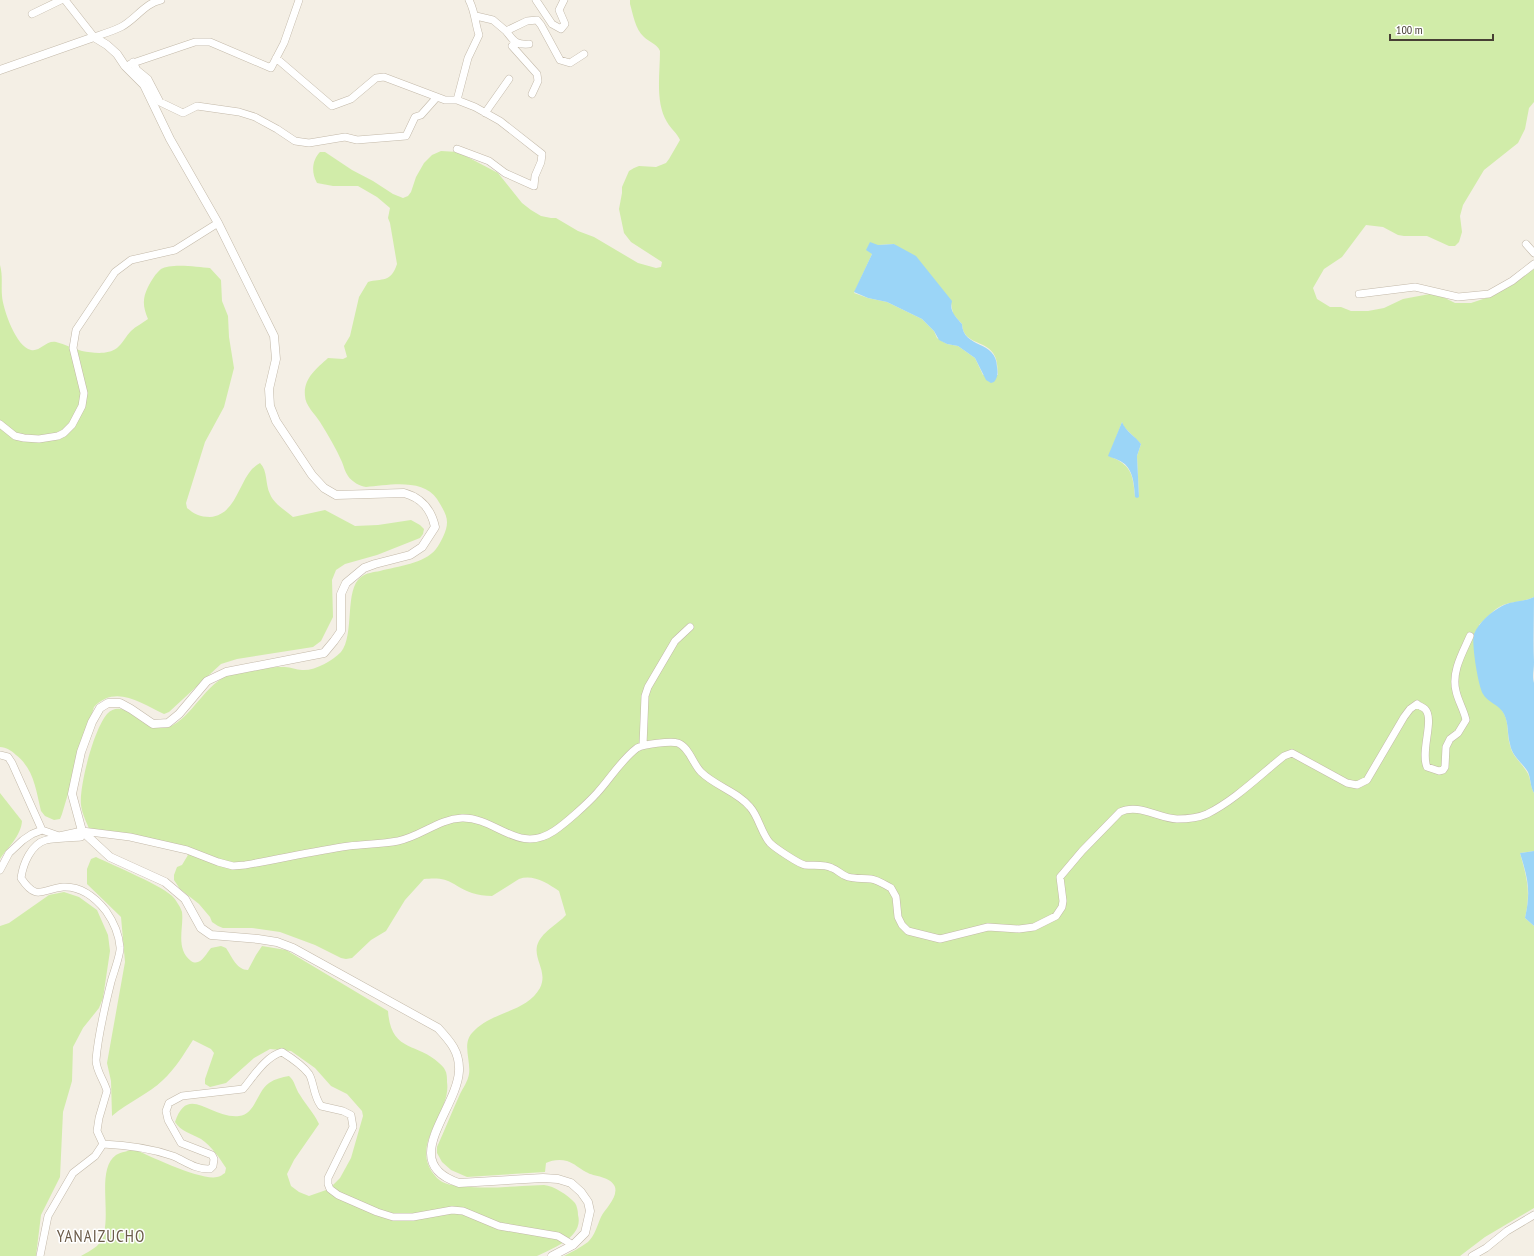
<svg xmlns="http://www.w3.org/2000/svg" width="1534" height="1256" font-family="'PT Sans Narrow',sans-serif">
<style>
.green{fill:#d1eca9;fill-rule:evenodd}
.water{fill:#9bd5f7}
.lines{fill:none;stroke-linecap:round;stroke-linejoin:round}
.minor-casing{stroke:#c3b9a9;stroke-width:8}
.tertiary-casing{stroke:#c3b9a9;stroke-width:9}
.minor{stroke:#fff;stroke-width:7}
.tertiary{stroke:#fff;stroke-width:8}
.labels{text-anchor:middle;dominant-baseline:central;stroke-width:3;stroke-linejoin:round;paint-order:stroke}
.quarter-label{font-size:17px;letter-spacing:1px;fill:#6b5c4a;stroke:#fff}
</style>
<rect width="100%" height="100%" fill="#f4efe5"/>
<path class="green" d="M630,0H1534V102L1529,108L1525,129L1518,143L1484,170L1463,205L1460,216L1462,232L1459,242L1455,246H1449L1427,236H1404L1398,235L1383,227L1366,225L1342,257L1324,269L1313,288L1317,299L1330,307H1341L1351,311H1368L1384,308L1403,299L1435,293L1455,303H1471L1492,296L1534,269V597C1524,602 1513,601 1503,605C1494,609 1486,618 1479,625L1501,709C1510,720 1506,732 1510,745C1512,756 1521,762 1527,772C1531,778 1530,786 1534,793V851L1520,853C1527,878 1531,892 1525,918L1534,926V1208L1485,1237L1460,1256H564C572,1252 581,1247 588,1242C595,1235 597,1226 601,1217C605,1209 618,1198 615,1187C611,1176 594,1177 586,1172C580,1169 574,1163 567,1161C560,1159 552,1160 546,1163L545,1172L467,1177L451,1170L442,1162L437,1153V1147C445,1129 452,1112 460,1094C463,1088 468,1081 469,1074C471,1061 462,1044 472,1033C491,1011 526,1013 540,988C548,972 534,960 537,946C541,932 557,925 566,915L559,891C547,883 533,874 519,879L492,896C485,896 478,895 472,893C451,885 451,876 424,879L405,900L386,931L371,940L352,958L346,959L341,958L315,945L280,932L252,928H223L218,926L212,922L210,917L199,904L180,889L174,880V875L177,867L182,865L188,855L184,850L90,831C87,823 82,814 81,805C79,786 94,729 107,714C125,695 149,735 169,727C192,718 205,683 231,674C245,669 269,667 285,667C291,667 296,670 302,670C315,671 332,661 341,652C355,635 344,589 361,577C366,573 374,572 380,571C398,566 424,564 436,549C439,545 441,541 443,537C451,520 446,514 437,499C423,478 388,485 366,487C360,486 352,482 348,476C345,472 344,467 342,462C336,448 328,435 320,422C315,414 305,405 305,396C303,379 316,369 328,358L343,359L347,357L344,346L350,336L359,297L368,282C382,278 391,283 397,264L390,223L388,218L390,208L377,197L358,186H333L317,183C311,173 312,160 320,152H325L352,170L373,181L393,194L403,198L408,196L411,192L416,177L424,163L432,155L441,151L458,152L498,173L522,203L531,210L541,216L551,218H556L578,231L594,237L638,263L656,268L661,267L662,262L631,242L624,233L619,209L622,193V187L629,171L634,168L639,166L656,167L666,163L669,159L680,140C677,133 671,129 667,122C655,102 660,74 660,51C657,44 649,42 644,37C635,29 633,14 630,4ZM894,244L951,303L953,314L962,324C963,344 984,340 993,353C998,360 997,367 998,375H983L975,358L958,346L947,344L937,338L934,331L922,319L887,302L868,298L854,293L872,254L878,245ZM1122,422L1124,427L1141,444L1137,456L1139,497H1135C1133,473 1131,465 1109,456Z
M0,265C3,276 1,285 2,296C3,309 16,347 31,350C40,352 46,340 56,342C65,344 73,349 82,351C93,353 108,355 117,348C123,343 126,336 131,331C136,326 143,323 148,319C143,307 142,299 148,287C151,281 156,273 161,269C171,263 198,267 210,268L221,280L222,301L228,316L229,337L234,368L224,407L205,442L186,503L187,508C194,514 200,517 210,517C235,515 238,485 252,469C254,467 257,465 260,463C268,471 265,484 270,494C274,504 285,510 293,517L325,510L355,526L378,525L411,520L420,525L424,529L423,534L420,538L377,555L345,564L336,570L332,580L333,617L321,641L313,647L237,659L221,664L169,712L164,714C141,703 115,684 94,707L62,814L60,819L54,820L45,816L41,811C36,790 34,769 16,755C12,751 6,747 0,747Z
M0,793L22,821C21,836 8,847 0,859Z
M96,857C112,865 166,887 174,898C177,902 181,908 182,912C184,928 175,948 191,961C200,967 206,954 211,948L221,946L226,948C232,957 237,970 248,970L256,955L262,946L286,950L388,1011C391,1053 417,1042 439,1063C441,1065 444,1067 445,1070C447,1073 447,1078 447,1082C452,1113 406,1146 437,1178C444,1185 452,1185 462,1186C482,1189 502,1187 522,1186C529,1186 537,1185 544,1185C554,1186 568,1195 575,1203C577,1206 578,1211 578,1215C584,1237 553,1248 537,1256H81C86,1253 92,1250 97,1246C117,1226 93,1172 116,1155C121,1152 129,1151 134,1149C149,1156 202,1181 217,1177C220,1177 223,1174 225,1173L226,1168C219,1157 212,1147 201,1139C192,1134 180,1131 175,1122C188,1083 210,1119 239,1116C255,1115 257,1091 269,1083C275,1079 282,1077 289,1076C295,1081 295,1088 300,1095C306,1105 314,1113 319,1124L294,1160L287,1174L291,1186L299,1192L309,1196L329,1189L340,1178L351,1158L363,1116L362,1111L347,1094L331,1086L315,1068L291,1051L270,1049L254,1058L226,1083L210,1087L205,1084V1079L214,1053L211,1049L193,1040C184,1054 175,1069 163,1080C149,1094 128,1102 112,1116L111,1081L107,1063L125,962L121,917L87,884V869L91,859Z
M64,892L79,897L97,910L108,935L110,951L103,998L99,1008L83,1028L73,1047L72,1081L63,1112L60,1177L41,1215L36,1256H0V926L9,923L49,895Z"/>
<path class="water" d="M870,242L878,245L894,244L916,256L952,301C949,311 956,317 962,324C963,349 997,340 997,367C998,373 998,377 994,382L991,383L986,380L975,358L958,346L947,344L939,340L934,331L922,319L887,302L868,298L854,292L872,254L866,250Z
M1122,422C1126,432 1135,436 1141,444L1137,456L1139,497L1137,498L1135,497C1134,482 1133,466 1118,460C1114,458 1112,458 1108,456Z
M1534,597C1534,619 1533,641 1534,662C1534,671 1532,675 1534,683V793C1530,786 1531,779 1528,772C1523,763 1512,757 1510,744C1507,734 1509,724 1504,714C1500,705 1487,702 1483,694C1478,686 1471,641 1474,634C1479,622 1491,612 1502,606C1511,601 1524,602 1534,597Z
M1534,851V926L1525,918C1531,891 1528,879 1520,853Z"/>
<g class="lines">
<g class="minor-casing">
<path id="minor" d="M65,0L94,37C103,34 113,31 121,27C135,20 145,3 161,0
M536,0L552,24L561,29L565,24L559,10L564,0
M32,14L61,0
M476,16L493,20L506,31L527,21L537,20L541,25L560,60L570,63L584,54
M506,31C514,41 515,45 529,44
M515,42L512,46L537,74L538,81L532,94
M276,58L332,106L351,99L376,78L384,77L445,100H457L475,107L500,121L542,154L541,162L535,176L534,186L505,173L489,161L457,149
M133,62L137,70L148,79L160,102L183,113L197,106L239,112L255,117L277,129L295,141L309,143L345,137L357,140L406,136L415,117L421,115L437,97
M130,64L195,42H210L271,68L284,43L299,0
M457,100L468,58L479,35C475,23 475,11 469,0
M485,113L509,79
M1526,244L1534,253
M1359,294L1415,287L1458,297L1489,294L1512,281L1534,264
M0,424L15,436L24,438L39,439L58,436L64,433L72,425L82,406L84,393L73,348L76,330L115,272L131,260L175,250L218,223
M643,745L645,696L648,687L675,641L690,627
M0,755L8,757L12,763L42,830
M82,831L81,837C69,838 57,838 46,840C31,844 23,864 21,878C37,902 42,889 63,887C81,886 95,897 106,911C113,921 119,935 120,947C121,954 113,974 111,982C105,1006 98,1035 96,1060C96,1071 104,1080 107,1091L99,1118L97,1131L103,1144
M0,870L9,853L23,840L32,834L42,830L59,836L82,831L130,837L187,850L218,862L233,866L245,865C280,859 314,851 349,846C365,844 382,844 398,841C422,836 438,819 462,818C496,817 518,855 554,831C566,823 587,804 597,793C610,779 621,760 637,748C643,744 671,741 678,743C689,747 693,764 701,772C715,786 738,792 750,807C759,817 761,833 770,843C775,848 799,864 805,865C814,866 824,864 832,868C838,870 841,875 848,877C855,879 863,878 871,879C878,880 885,885 891,888L896,897L898,917L902,925L908,931L940,939L988,927L1019,929L1034,927L1056,916L1062,907L1063,901L1060,877L1082,851L1120,812C1138,803 1158,818 1177,819C1187,819 1198,818 1207,814C1235,800 1259,776 1284,756L1292,753L1347,783L1357,785L1367,780L1404,717L1410,709L1417,704C1419,706 1423,707 1425,709C1435,719 1420,751 1427,767L1439,771L1443,770L1445,767L1446,747L1450,739L1458,733L1466,720C1464,710 1458,701 1456,691C1451,672 1463,652 1470,636
M103,1144C126,1145 150,1148 173,1156C185,1161 196,1170 210,1169L213,1166L214,1159L212,1155L181,1143L168,1120L166,1111L169,1103L182,1096L243,1089C253,1077 266,1056 282,1052C290,1057 303,1066 309,1074C314,1082 313,1095 321,1106L343,1111L351,1115L353,1127L328,1178V1184L330,1189L338,1195L377,1212L393,1217H413L452,1210L463,1211L499,1226L558,1236L573,1245
M40,1256L48,1216L73,1173L95,1156L103,1144
M1472,1256L1486,1248L1507,1231L1534,1215"/>
</g>
<g class="tertiary-casing">
<path id="tertiary" d="M0,70L94,37L107,45L117,54L125,66L144,85L170,139L218,223L274,336L276,359L269,389L270,406L276,421L312,475L324,488L336,495L404,493C422,498 431,509 435,527L422,547L410,555L375,564L364,568L346,583L341,594V631L334,641L324,653L226,672L207,681L179,714L168,723L153,724L131,709L120,703H108L100,708L92,722L81,752L72,794L82,831L110,857L165,882L185,899L201,928L211,935L258,939L277,942L293,948L438,1028C450,1041 460,1052 459,1071C457,1110 397,1163 459,1183L543,1178L558,1179L571,1183L581,1192L588,1202L590,1211L585,1233L573,1245L552,1256"/>
</g>
<use href="#minor" class="minor"/>
<use href="#tertiary" class="tertiary"/>
</g>
<g class="labels">
<g class="quarter-label">
<text x="101" y="1236">YANAIZUCHO</text>
</g>
</g>
<path d="M1390 34v6h103v-6" fill="none" stroke="#473f34" stroke-width="2"/>
<text x="1396" y="34" font-size="12" fill="#473f34" stroke="#ffffff" stroke-width="3" paint-order="stroke">100 m</text>
</svg>
